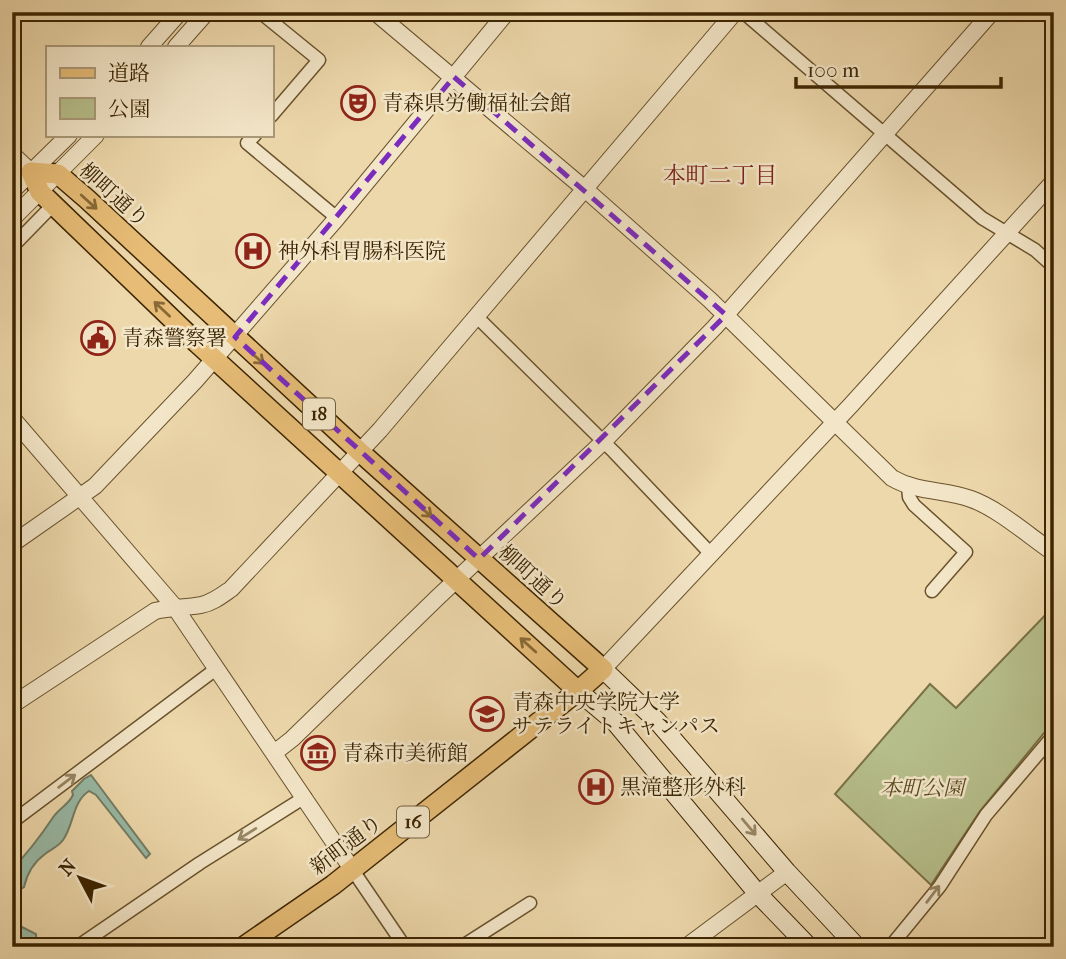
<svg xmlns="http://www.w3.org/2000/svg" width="1066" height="959" font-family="'IM FELL French Canon','Noto Serif JP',serif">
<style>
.green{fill:#b6bf8b;stroke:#7a7246;stroke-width:2}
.water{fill:#99baa7;stroke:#747e65;stroke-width:2}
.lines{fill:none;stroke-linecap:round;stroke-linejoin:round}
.minor-casing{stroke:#69522c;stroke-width:15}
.tertiary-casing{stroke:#69522c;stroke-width:18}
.secondary-casing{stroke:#3d2502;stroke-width:20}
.primary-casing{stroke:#3d2502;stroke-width:22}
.minor{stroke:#f3e6c8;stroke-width:12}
.tertiary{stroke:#f3e6c8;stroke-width:16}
.secondary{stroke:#f3e6c8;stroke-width:18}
.primary{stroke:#e6bc76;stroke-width:19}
.oneway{stroke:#896936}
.oneway2{stroke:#988665}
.marked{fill:none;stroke:#7b2cbf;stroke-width:5;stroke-dasharray:14 9;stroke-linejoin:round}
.labels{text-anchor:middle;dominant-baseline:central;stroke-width:5;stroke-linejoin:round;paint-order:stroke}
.shield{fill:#f3e6c8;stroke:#745f3d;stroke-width:2}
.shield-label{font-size:19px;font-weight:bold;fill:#3d2502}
.poi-label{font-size:21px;fill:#3d2502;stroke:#f3e6c8;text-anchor:start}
.street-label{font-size:21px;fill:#3d2502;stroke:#f3e6c8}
.park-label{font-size:21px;font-style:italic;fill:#5b4c24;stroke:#f3e6c8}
.neighbourhood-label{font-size:23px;fill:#7a1f14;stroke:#f3e6c8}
</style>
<rect width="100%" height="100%" fill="#edd8ab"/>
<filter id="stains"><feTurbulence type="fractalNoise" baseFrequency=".00286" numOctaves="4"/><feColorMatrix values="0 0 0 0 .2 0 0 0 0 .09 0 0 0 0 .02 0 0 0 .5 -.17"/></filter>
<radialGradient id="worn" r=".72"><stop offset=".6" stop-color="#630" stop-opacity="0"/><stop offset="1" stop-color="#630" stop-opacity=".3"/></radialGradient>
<path class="green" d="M1054,606V721L980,811L931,885L835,794L930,684L956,708Z"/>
<path class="water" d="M91,775L150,854L146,858L96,795L89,791C72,802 74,825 63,840C58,847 51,849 45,854C34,862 27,874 24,887L12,894V869C28,853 42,834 54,816C60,808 69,804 73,795L72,791L84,779Z
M18,925L36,934V947H19V944L12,942V926Z"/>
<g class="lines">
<g class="minor-casing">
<path id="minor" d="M260,12L319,60L271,116
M743,12L982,218L1035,250L1054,267
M12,24L19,12
M255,135L247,143L337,218
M12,247L53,205
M477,317L614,452L711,554
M908,487L909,497L914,505L966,552L932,591
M12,822L216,669
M352,869L405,947
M77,947L200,863L305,797
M461,947L530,903
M890,947L940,886L986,815L1054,735"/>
</g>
<g class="tertiary-casing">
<path id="tertiary" d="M375,12L586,190L710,300L892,478C918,493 944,489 971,499C999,509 1029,536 1054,553
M149,47L180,12
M176,47L207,12
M12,154L31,172
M12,191L69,135
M12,219L96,135
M12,418L174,606L352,869
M12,544L95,486L195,381L337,218L507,12
M603,669L851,405L1054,181
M12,705L155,611C170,607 186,608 201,605C212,603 221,596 231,589L380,430L735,12
M274,753L292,739L437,598L604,441L715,327L992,12
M686,947L787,872"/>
</g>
<g class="secondary-casing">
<path id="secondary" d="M603,669L658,722L787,872L857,947
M578,691L615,722L758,894L809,947"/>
</g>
<g class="primary-casing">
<path id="primary" d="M243,947L333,885L578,691L603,669L360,452L87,199L58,174L31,172L40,192L197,343L578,691"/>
</g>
<use href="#minor" class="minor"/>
<use href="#tertiary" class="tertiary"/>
<use href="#secondary" class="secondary"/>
<use href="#primary" class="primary"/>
</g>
<defs><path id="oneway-shaft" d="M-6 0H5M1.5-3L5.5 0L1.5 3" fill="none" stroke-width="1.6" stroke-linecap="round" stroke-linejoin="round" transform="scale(1.75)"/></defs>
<g class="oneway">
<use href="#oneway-shaft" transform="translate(89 202) rotate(42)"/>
<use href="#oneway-shaft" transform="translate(162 309) rotate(-137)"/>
<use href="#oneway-shaft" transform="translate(256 357) rotate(42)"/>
<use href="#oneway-shaft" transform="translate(424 510) rotate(42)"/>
<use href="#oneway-shaft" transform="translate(528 645) rotate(-138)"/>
</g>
<g class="oneway2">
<use href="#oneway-shaft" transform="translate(67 781) rotate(-37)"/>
<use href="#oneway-shaft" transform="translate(749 827) rotate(50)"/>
<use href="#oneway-shaft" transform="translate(247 834) rotate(148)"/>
<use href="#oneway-shaft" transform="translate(933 894) rotate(-53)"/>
</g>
<path class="marked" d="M454,77L726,315L479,559L235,337Z"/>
<defs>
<g id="theatre-ring" transform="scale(1.75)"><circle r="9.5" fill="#f3e6c8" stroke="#8f2418" stroke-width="1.5"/><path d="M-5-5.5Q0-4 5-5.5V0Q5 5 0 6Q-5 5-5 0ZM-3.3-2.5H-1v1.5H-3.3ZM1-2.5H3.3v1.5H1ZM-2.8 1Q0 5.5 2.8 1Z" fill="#8f2418"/></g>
<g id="hospital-ring" transform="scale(1.75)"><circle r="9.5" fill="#f3e6c8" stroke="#8f2418" stroke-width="1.5"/><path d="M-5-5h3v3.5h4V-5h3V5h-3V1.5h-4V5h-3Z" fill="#8f2418"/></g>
<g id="civic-ring" transform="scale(1.75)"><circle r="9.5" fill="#f3e6c8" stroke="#8f2418" stroke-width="1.5"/><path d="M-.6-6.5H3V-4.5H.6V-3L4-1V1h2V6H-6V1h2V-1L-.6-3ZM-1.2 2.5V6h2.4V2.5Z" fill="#8f2418"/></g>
<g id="university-ring" transform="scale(1.75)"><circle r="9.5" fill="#f3e6c8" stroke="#8f2418" stroke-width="1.5"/><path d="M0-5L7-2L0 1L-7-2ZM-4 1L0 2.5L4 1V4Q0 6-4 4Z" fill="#8f2418"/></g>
<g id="museum-ring" transform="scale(1.75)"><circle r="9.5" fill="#f3e6c8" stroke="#8f2418" stroke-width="1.5"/><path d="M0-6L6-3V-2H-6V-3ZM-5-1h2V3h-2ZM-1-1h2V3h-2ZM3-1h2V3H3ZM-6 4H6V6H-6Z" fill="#8f2418"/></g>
</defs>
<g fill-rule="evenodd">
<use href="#theatre-ring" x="358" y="103"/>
<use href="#hospital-ring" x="253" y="251"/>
<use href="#civic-ring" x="98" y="338"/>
<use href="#university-ring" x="487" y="714"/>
<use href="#museum-ring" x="318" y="753"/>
<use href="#hospital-ring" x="596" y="787"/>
</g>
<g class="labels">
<g class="shield">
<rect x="303" y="398.5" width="32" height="31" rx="5"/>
<rect x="397" y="806.5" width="32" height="31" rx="5"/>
</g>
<g class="shield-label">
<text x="319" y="414">18</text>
<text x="413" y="822">16</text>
</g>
<g class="poi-label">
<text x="382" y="103">青森県労働福祉会館</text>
<text x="278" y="251">神外科胃腸科医院</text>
<text x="122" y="338">青森警察署</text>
<text x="512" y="702">青森中央学院大学<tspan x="512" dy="24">サテライトキャンパス</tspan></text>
<text x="342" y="753">青森市美術館</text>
<text x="620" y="787">黒滝整形外科</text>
</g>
<g class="street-label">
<text transform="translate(114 195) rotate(42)">柳町通り</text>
<text transform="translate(533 577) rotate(42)">柳町通り</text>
<text transform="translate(346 845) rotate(-37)">新町通り</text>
</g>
<g class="park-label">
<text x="922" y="788">本町公園</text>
</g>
<g class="neighbourhood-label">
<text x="720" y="175">本町二丁目</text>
</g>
</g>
<rect width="1066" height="959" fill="none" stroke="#edd8ab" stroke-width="42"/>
<rect x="14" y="14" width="1038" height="931" fill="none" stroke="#3d2502" stroke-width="3.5"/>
<rect x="21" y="21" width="1024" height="917" fill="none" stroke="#3d2502" stroke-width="2"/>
<rect x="46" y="46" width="228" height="91" fill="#f3e6c8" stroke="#aa9979" stroke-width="2"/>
<rect x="60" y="68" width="35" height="10" fill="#e6bc76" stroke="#aa9979" stroke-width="2"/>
<text x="108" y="80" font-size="21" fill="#3d2502">道路</text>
<rect x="60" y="98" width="35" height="21" fill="#b6bf8b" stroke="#aa9979" stroke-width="2"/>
<text x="108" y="116" font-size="21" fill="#3d2502">公園</text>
<g transform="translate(80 878) rotate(311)" stroke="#f3e6c8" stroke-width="5" paint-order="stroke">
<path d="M0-5L12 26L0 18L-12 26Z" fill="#3d2502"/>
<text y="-10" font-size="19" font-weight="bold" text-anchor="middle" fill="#3d2502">N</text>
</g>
<path d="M796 77v10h205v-10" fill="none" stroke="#3d2502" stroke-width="3.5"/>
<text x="807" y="77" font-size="21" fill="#3d2502" stroke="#f3e6c8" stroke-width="5" paint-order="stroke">100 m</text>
<rect width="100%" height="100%" filter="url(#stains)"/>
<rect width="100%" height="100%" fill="url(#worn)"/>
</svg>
